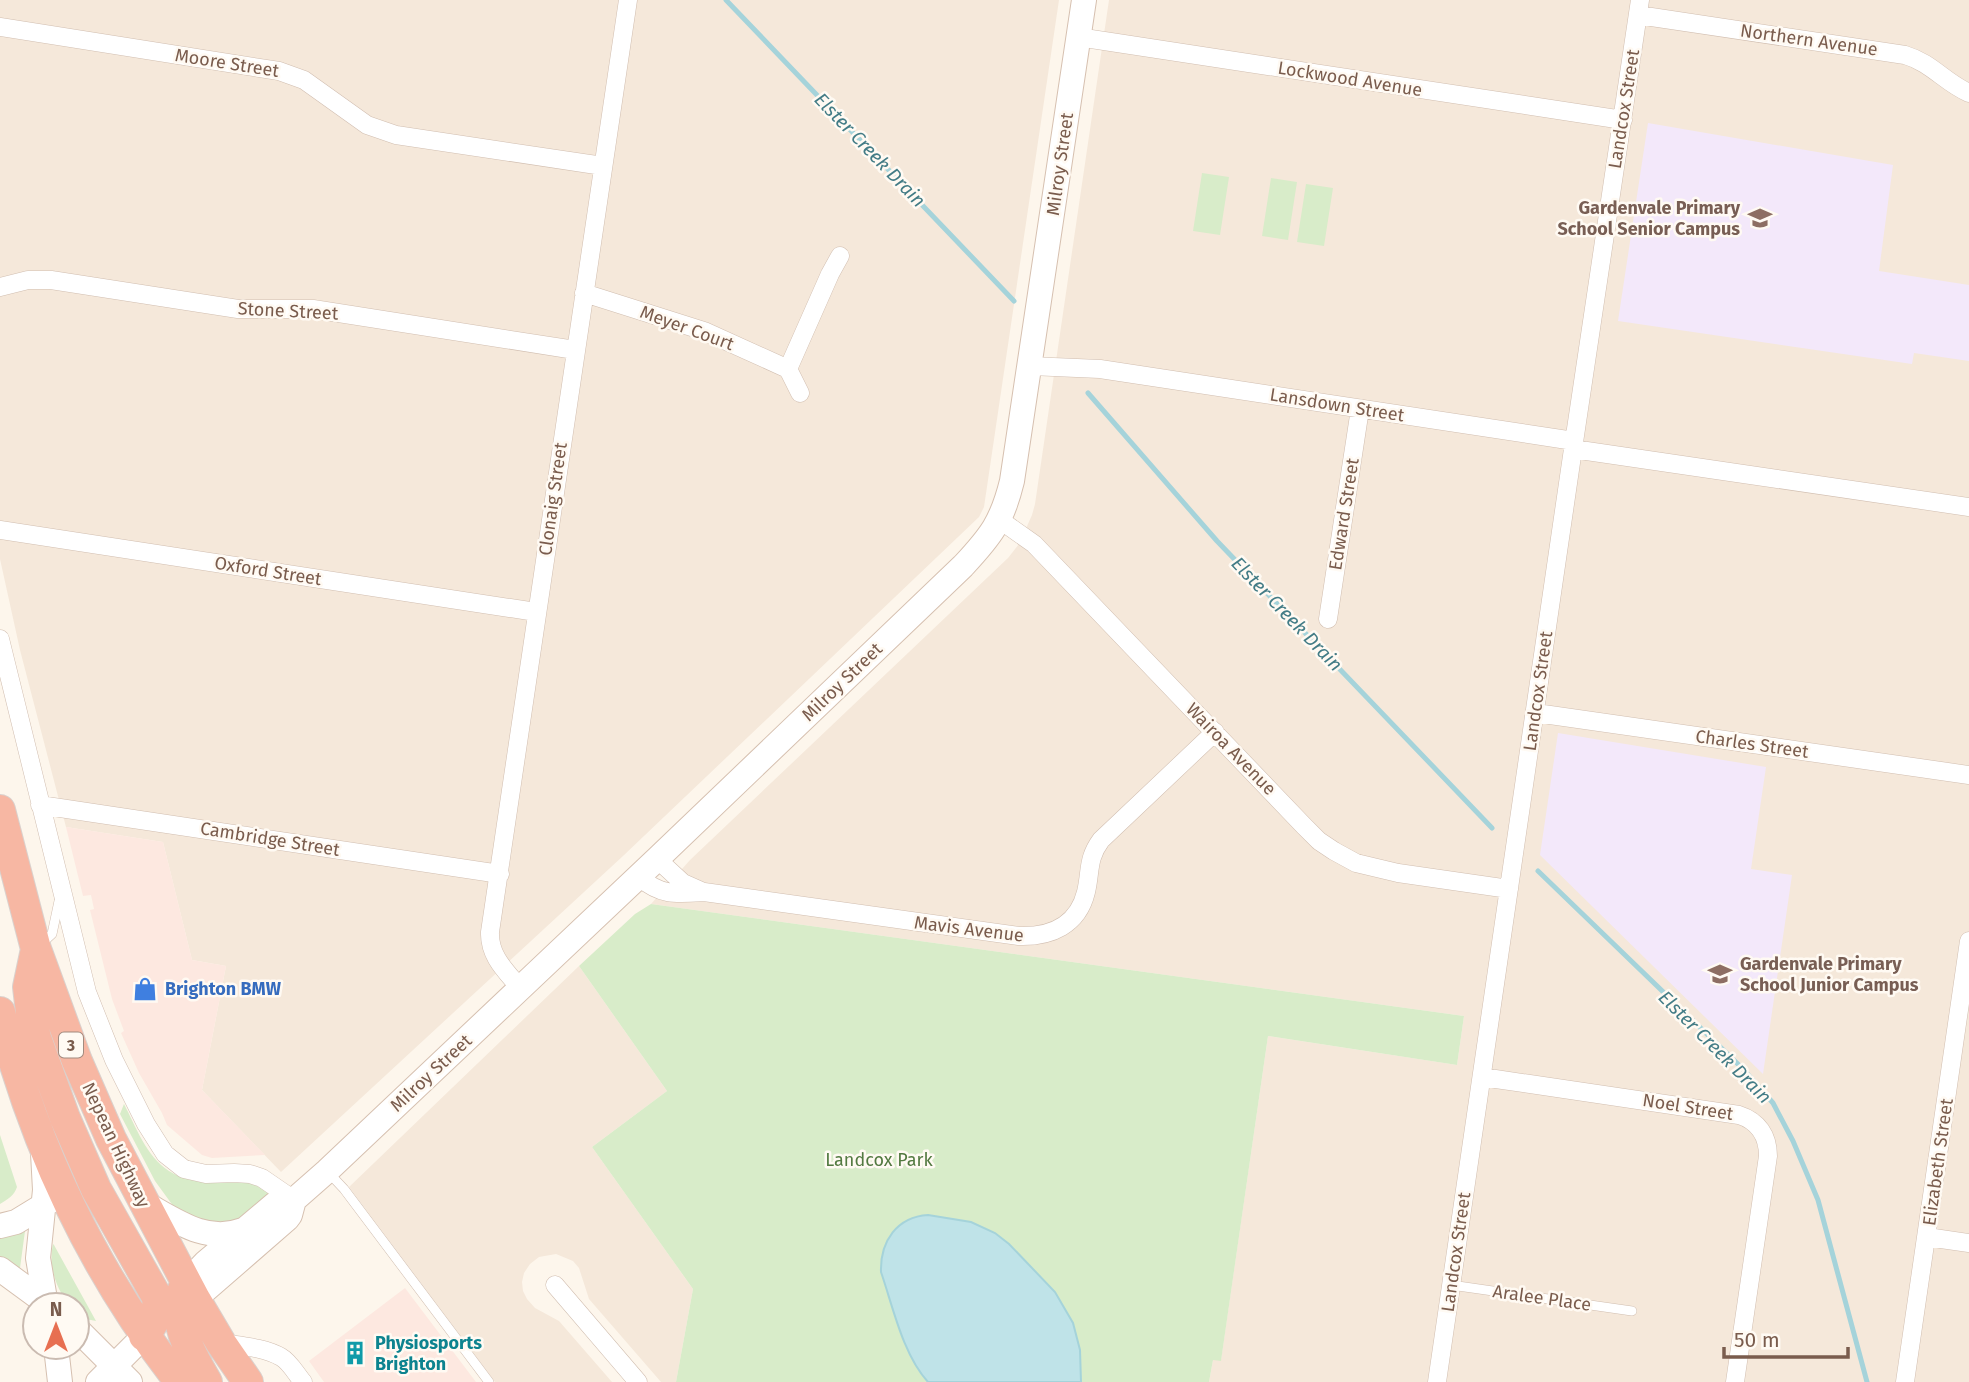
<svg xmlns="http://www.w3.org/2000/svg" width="1969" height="1382" font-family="'Fira Sans',sans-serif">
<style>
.residential{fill:#f5e8da}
.commercial{fill:#fde8e0}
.education{fill:#f3e8fa}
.green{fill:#d8ecc9}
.water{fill:#bfe3e8;stroke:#a5d3da;stroke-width:2}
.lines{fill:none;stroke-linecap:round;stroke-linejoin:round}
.stream{stroke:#a5d3da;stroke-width:5}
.lane-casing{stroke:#d1beb0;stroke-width:10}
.street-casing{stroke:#d1beb0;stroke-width:19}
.secondary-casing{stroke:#d6c0b0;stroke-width:26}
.highway-casing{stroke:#dad1cd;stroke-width:32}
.lane{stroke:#fff;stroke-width:9}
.street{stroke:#fff;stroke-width:18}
.secondary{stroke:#fff;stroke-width:24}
.highway{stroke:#f7b7a3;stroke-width:30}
.labels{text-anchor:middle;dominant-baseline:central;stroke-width:5;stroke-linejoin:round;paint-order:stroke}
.shield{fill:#fffaf3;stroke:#a28b7f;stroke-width:2}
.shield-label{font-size:16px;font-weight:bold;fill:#7a5c4d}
.street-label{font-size:18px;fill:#7a5c4d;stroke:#fffaf3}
.education-label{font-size:18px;font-weight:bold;fill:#785e54;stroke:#fffaf3;text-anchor:end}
.shop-label{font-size:18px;font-weight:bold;fill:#366cbe;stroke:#fffaf3;text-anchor:start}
.park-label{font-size:18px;fill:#537a41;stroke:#fffaf3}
.culture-label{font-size:18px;font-weight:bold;fill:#0d838f;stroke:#fffaf3;text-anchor:start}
.water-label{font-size:19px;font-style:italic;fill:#437c86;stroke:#fffaf3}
</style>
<rect width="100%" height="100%" fill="#fdf6ec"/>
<path class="residential" d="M0,0H1059L984,507L979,517L623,856L281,1172L202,1090L226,966L192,960L163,842L66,827L20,650L0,559Z
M1109,0H1969V1382H1209L1213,1360H1221L1268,1036L1457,1065L1464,1016L651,904L690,860L1008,558L1019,544L1032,515L1035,504Z
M579,966L667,1091L592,1147L693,1289L676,1382H661L589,1299L579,1268L573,1261L556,1254L539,1257L530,1264L524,1273L522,1282L523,1291L527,1299L535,1308L559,1321L612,1382H495L349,1187Z"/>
<path class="commercial" d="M66,827L163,842L192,960L226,966L202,1090L265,1155L212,1158L202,1155L167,1125L162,1113L139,1073L121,1033L124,1031L112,999L90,910L94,909L91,895L83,896Z
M405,1288L476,1382H324L309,1361Z"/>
<path class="education" d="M1648,123L1893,165L1879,271L1969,285V361L1914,353L1912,364L1618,321Z
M1558,733L1766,767L1751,869L1792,875L1763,1074L1540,855Z"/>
<path class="green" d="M1202,173L1229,177L1220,235L1193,231Z
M1271,178L1297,182L1288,240L1262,236Z
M1306,184L1333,188L1324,246L1297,242Z
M651,904L1464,1016L1457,1065L1268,1036L1221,1361L1213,1360L1209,1382H676L693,1289L592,1147L667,1091L579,966L635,914Z
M124,1104C136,1127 146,1156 169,1171C204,1194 244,1167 271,1196L239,1221L219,1227L179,1214L155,1181L120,1114Z
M0,1135L17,1187C14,1196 8,1199 0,1204Z
M25,1231L20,1268L0,1257V1237Z
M53,1244L54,1245L96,1321L86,1319L77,1313V1305H69C56,1288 48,1266 53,1244Z"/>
<path class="water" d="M928,1215L971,1222L995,1233L1009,1244L1055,1292L1073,1323L1080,1350L1081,1382H928C903,1355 893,1307 881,1272C880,1241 897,1217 928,1215Z"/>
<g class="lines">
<path class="stream" d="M726,0L1014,301
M1088,393L1217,541L1492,828
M1538,871L1742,1068L1773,1103L1793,1141L1818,1200L1867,1382"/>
<g class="lane-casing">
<path id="lane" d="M41,944L52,934L59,901
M328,1172L344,1189L489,1382
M1451,1285L1632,1311"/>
</g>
<g class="street-casing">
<path id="street" d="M1638,15L1905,55C1932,63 1944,82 1969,93
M0,27L279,71L304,80L367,125L396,135L603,166
M1078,37L1623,120
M0,287L28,280H51L238,309H313L575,350
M584,293L704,331L788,369L800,393
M1030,366L1100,369L1574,441
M788,369L830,274L840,256
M1573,449L1969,507
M1000,520L1034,544L1304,826L1319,841L1334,851L1356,863L1398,873L1509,889
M0,530L536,612
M1328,619L1360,409
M0,639L87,992L114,1060L146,1124L165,1154L184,1169L206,1174L234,1173L250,1174L262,1178L294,1200
M1536,713L1969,775
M40,805L500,874
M657,859L683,883L701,891
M639,877C661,896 676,894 704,892L1019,936C1051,937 1078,925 1086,892C1091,871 1087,859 1101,840L1215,732
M520,988C506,971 489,956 490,932L628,0
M1482,1077L1739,1115C1758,1121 1768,1136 1768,1156L1735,1382
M1927,1237L1969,1243
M555,1285L638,1382
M221,1343C240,1346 264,1347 281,1357C290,1362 296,1374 303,1382
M1437,1382L1573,449L1640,0
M1905,1382L1969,941"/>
</g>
<g class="secondary-casing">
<path id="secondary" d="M43,1153L45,1190L38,1258L46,1305
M144,1203C175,1220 206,1244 243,1230
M0,1226L16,1222L52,1200
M0,1269L49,1305
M186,1283L205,1263L275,1204L294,1200L327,1171L657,859L963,566C991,536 1002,522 1012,481L1084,0
M195,1299L287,1219L290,1215L294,1200
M77,1329L130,1382
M56,1347L60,1382
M98,1382L144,1336"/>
</g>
<g class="highway-casing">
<path id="highway" d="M0,810L36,949L77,1061L111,1139L195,1299L221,1343L248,1382
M36,949L28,987L32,1021L36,1038L65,1118L96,1189L157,1297C159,1313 154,1324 144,1336
M0,1012C34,1146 94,1274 180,1382
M186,1283C168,1316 190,1353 207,1382"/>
</g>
<use href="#lane" class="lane"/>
<use href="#street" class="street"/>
<use href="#secondary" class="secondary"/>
<use href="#highway" class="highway"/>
</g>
<defs>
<g id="school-bare" transform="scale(1.89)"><path d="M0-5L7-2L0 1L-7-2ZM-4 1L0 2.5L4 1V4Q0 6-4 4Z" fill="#8d6e63" stroke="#fffaf3" stroke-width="2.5" paint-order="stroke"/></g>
<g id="shop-bare" transform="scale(1.89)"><path d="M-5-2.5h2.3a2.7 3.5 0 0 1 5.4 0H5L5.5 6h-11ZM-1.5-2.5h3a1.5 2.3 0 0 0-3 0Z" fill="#3f7fe0" stroke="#fffaf3" stroke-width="2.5" paint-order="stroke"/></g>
<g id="building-bare" transform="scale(1.89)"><path d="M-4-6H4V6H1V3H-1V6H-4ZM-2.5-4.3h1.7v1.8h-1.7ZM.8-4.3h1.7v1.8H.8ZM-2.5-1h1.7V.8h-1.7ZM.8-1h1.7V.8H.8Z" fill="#0f9aa8" stroke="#fffaf3" stroke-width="2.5" paint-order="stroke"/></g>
</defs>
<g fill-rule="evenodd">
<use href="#school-bare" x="1760" y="218"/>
<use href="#school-bare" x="1720" y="974"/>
<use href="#shop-bare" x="145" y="989"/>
<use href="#building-bare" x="355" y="1353"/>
</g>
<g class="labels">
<rect class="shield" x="59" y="1032.5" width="24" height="25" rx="5"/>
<g class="shield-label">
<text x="71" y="1045">3</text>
</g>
<g class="street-label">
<text transform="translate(1809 40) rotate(8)">Northern Avenue</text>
<text transform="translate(227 63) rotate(9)">Moore Street</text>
<text transform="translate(1350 79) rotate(9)">Lockwood Avenue</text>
<text transform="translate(1624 109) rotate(-81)">Landcox Street</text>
<text transform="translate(1060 164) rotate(-82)">Milroy Street</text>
<text transform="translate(288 311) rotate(3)">Stone Street</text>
<text transform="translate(687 328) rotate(20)">Meyer Court</text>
<text transform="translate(1337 405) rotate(9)">Lansdown Street</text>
<text transform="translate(553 499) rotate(-82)">Clonaig Street</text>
<text transform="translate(1344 514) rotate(-81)">Edward Street</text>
<text transform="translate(268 571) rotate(9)">Oxford Street</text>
<text transform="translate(842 682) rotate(-44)">Milroy Street</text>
<text transform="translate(1538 691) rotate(-82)">Landcox Street</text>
<text transform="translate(1752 744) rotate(8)">Charles Street</text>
<text transform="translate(1231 749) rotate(46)">Wairoa Avenue</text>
<text transform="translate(270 839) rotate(9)">Cambridge Street</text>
<text transform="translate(969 929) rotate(7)">Mavis Avenue</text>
<text transform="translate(431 1073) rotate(-43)">Milroy Street</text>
<text transform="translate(1688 1107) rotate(9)">Noel Street</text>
<text transform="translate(116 1145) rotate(65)">Nepean Highway</text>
<text transform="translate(1938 1162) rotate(-82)">Elizabeth Street</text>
<text transform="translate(1456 1252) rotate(-82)">Landcox Street</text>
<text transform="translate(1542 1298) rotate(8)">Aralee Place</text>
</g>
<g class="education-label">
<text x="1740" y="208">Gardenvale Primary<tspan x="1740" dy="21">School Senior Campus</tspan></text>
<text x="1740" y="964" text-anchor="start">Gardenvale Primary<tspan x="1740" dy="21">School Junior Campus</tspan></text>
</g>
<g class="shop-label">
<text x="165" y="989">Brighton BMW</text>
</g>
<g class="park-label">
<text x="879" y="1160">Landcox Park</text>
</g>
<g class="culture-label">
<text x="375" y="1343">Physiosports<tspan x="375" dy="21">Brighton</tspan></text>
</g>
<g class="water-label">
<text transform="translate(870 150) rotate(46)">Elster Creek Drain</text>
<text transform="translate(1287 614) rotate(46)">Elster Creek Drain</text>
<text transform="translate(1715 1047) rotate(45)">Elster Creek Drain</text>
</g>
</g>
<g transform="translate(56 1326)"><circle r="33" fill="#fffaf3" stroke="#cabbb1" stroke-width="2"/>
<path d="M0-5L12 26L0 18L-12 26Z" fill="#e76f51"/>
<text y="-10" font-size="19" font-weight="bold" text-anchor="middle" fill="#7a5c4d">N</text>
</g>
<path d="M1724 1347v10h124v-10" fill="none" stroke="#7a5c4d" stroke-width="3.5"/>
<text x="1734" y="1347" font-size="21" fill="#7a5c4d" stroke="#fffaf3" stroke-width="5" paint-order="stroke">50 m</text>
</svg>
